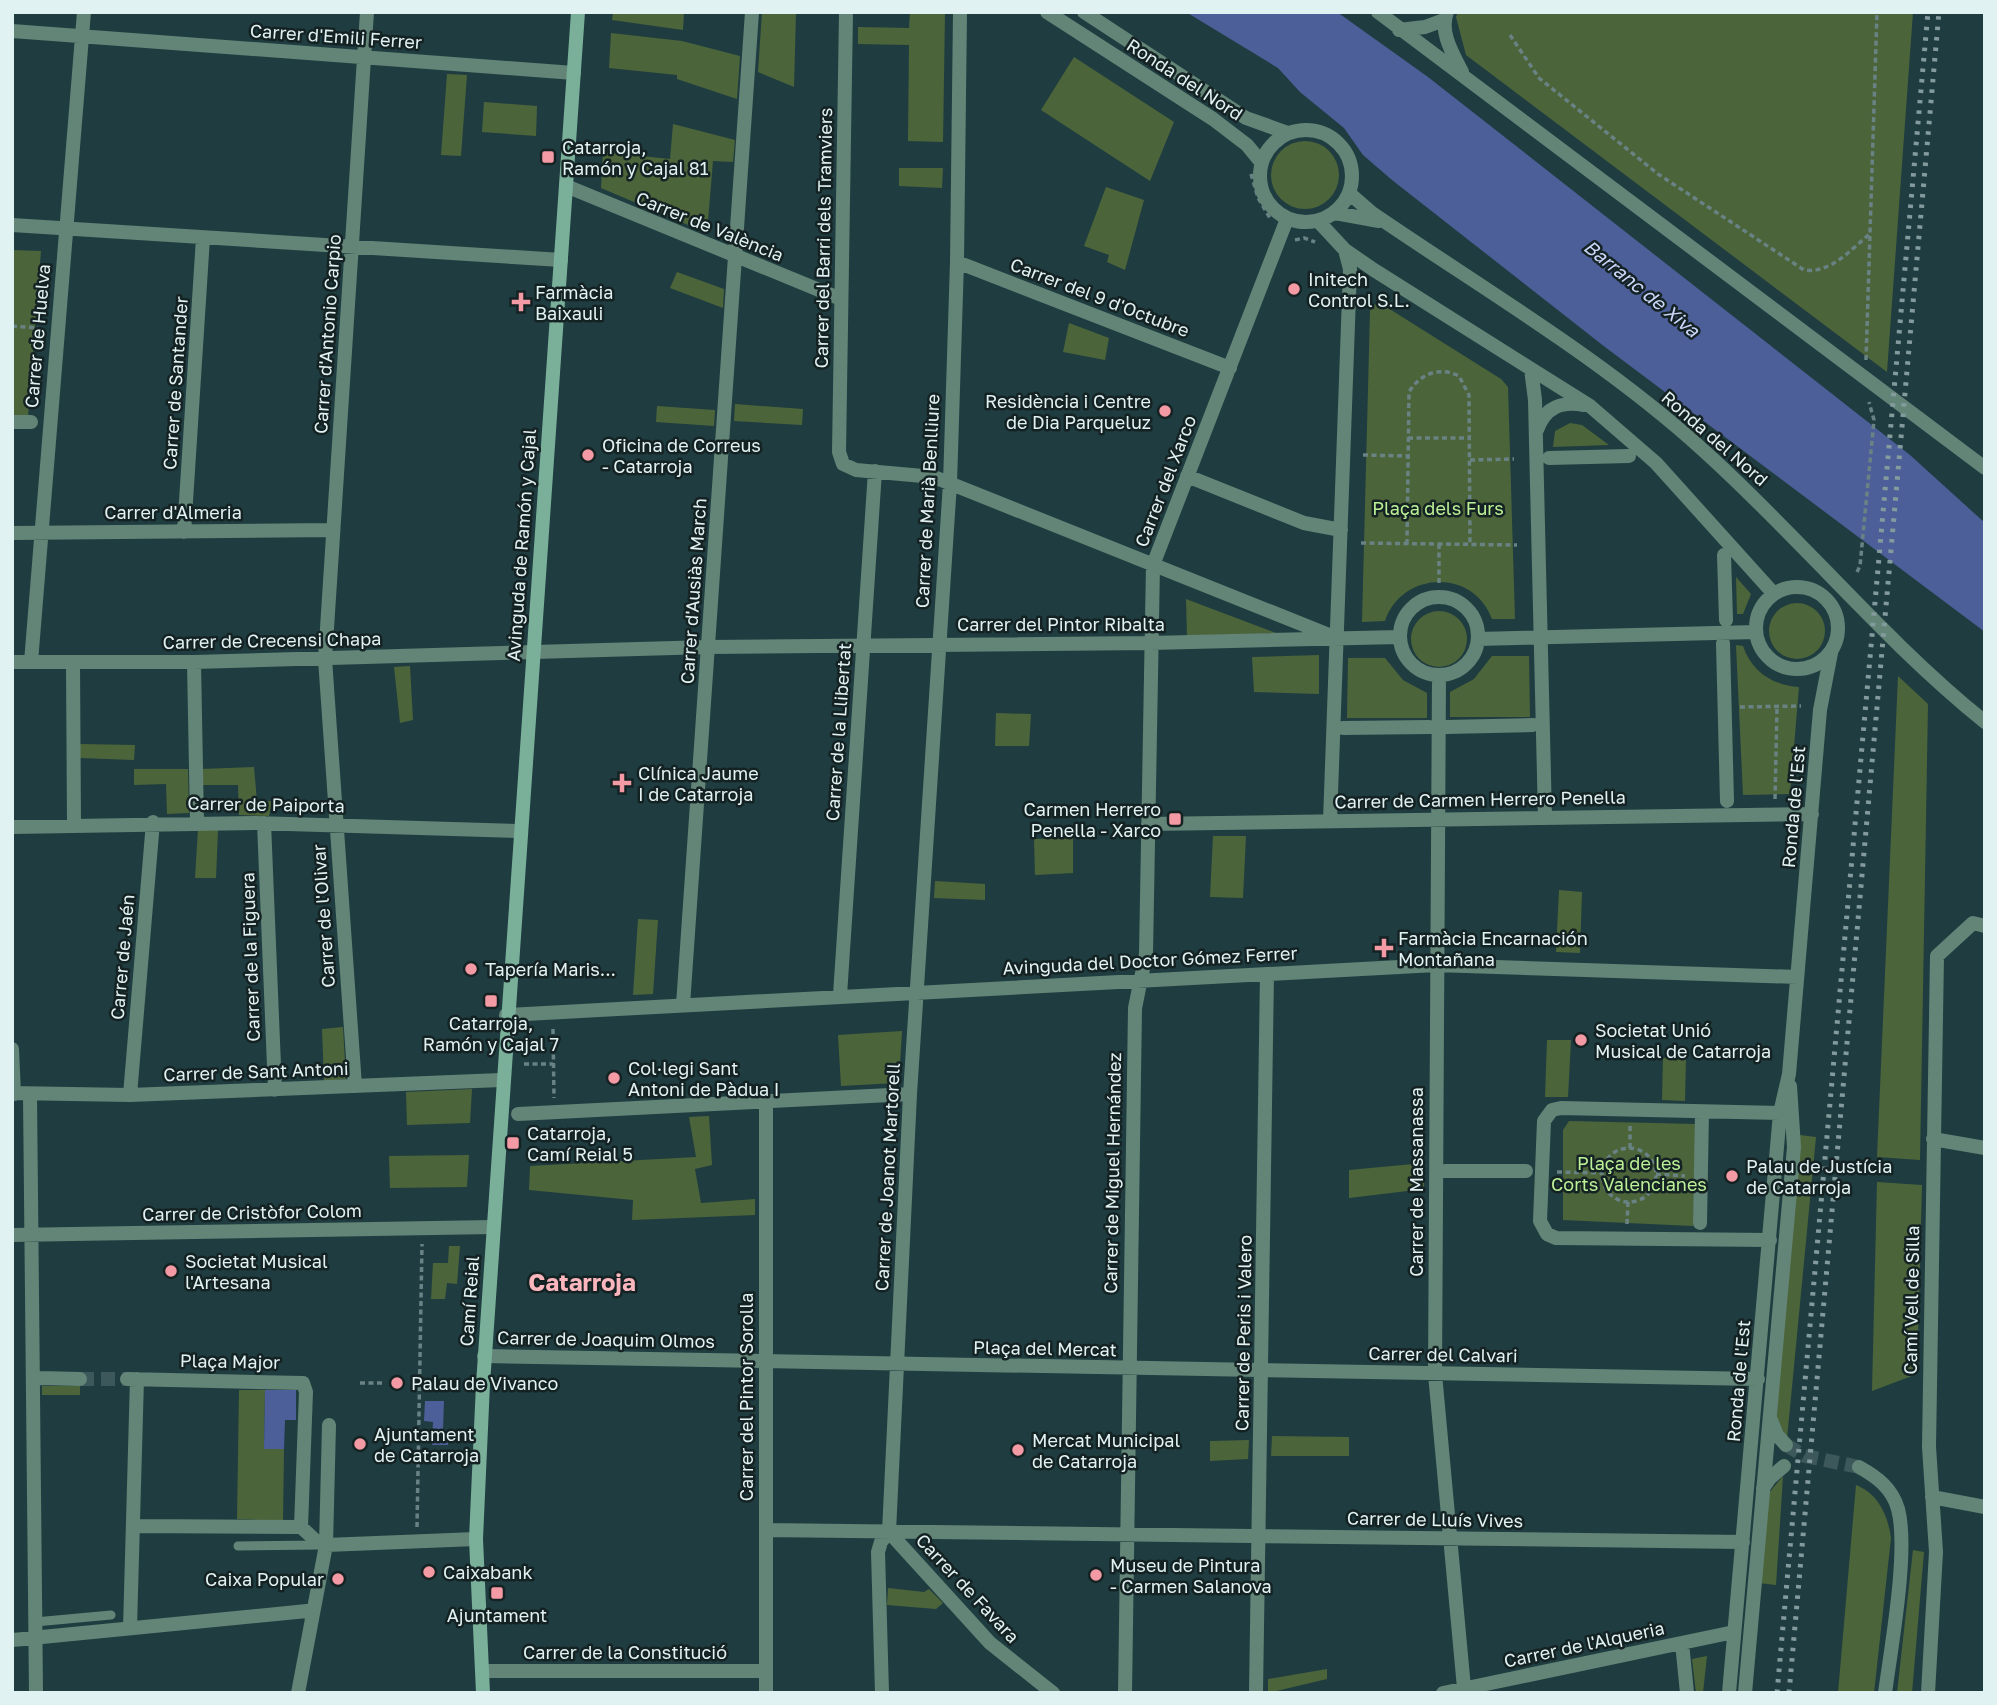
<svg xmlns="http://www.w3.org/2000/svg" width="1997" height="1705" font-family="'Golos Text',sans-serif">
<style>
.green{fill:#4c643a}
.water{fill:#4d5f99}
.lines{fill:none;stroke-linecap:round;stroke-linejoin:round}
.street-tunnel{stroke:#3c585b;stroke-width:14;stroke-dasharray:14 7;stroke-linecap:butt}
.path{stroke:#698284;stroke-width:3.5;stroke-dasharray:5 3.5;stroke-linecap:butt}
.lane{stroke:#638577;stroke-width:9}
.street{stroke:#638577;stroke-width:14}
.secondary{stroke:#7ab09a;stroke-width:14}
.rail{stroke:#849b9d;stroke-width:5;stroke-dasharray:3.5 7;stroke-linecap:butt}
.poi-dot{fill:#f49aa4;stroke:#152223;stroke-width:2.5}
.labels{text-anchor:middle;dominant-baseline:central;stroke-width:5;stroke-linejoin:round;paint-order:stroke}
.street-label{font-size:18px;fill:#e1f2f3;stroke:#152223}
.poi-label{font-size:18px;fill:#e1f2f3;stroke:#152223;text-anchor:start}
.park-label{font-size:18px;fill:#bcf097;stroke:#152223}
.water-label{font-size:19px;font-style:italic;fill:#cad7fa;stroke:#152223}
.district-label{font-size:24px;font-weight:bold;fill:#fcb7be;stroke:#152223}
</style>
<rect width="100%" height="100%" fill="#1f3d40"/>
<path class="green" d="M613,12H684L683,30L612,20Z
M762,12H796L794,87L758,72Z
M910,12H945L943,142L908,141L909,45L858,44V27L909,28Z
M1458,12H1913L1887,372L1466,55L1456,17Z
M611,33L682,41L740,56L737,99L677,79V75L609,68Z
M1074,57L1174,122L1150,181L1041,110Z
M447,74L467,75L461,156L441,155Z
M484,102L537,106L536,136L482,132Z
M673,124L735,140L733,162L713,161L707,233L601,188L603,152L670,159Z
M1271 175a34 34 0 1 1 68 0a34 34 0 1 1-68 0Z
M899,168H943L942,188L899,186Z
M1106,187L1144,200L1125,270L1107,262L1109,255L1084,246Z
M12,250L41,251L28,416H12Z
M677,272L724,289L723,308L670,288Z
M1380,303L1501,379L1508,387L1515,619H1492C1473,568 1402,571 1385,621L1362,622L1370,311L1373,305Z
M1069,323L1109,338L1105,360L1063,352Z
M735,404L803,409L802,425L734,421Z
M657,406L715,410L714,426L656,422Z
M1570,423L1582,425L1609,445L1553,447L1555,431Z
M1736,577L1751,594L1743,614H1737Z
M1186,599L1276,633L1187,636Z
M1769 631a28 28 0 1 1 56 0a28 28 0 1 1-56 0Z
M1411 639a28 28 0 1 1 56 0a28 28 0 1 1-56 0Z
M1736,645L1743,646C1752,672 1772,685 1799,687L1790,794L1743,795Z
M1319,655V694L1254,692L1252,657Z
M1492,656H1529L1530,717H1450V692L1474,679Z
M1348,658H1385L1403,680L1427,693V718H1347Z
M410,666L413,720L400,723L394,667Z
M1898,676L1928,704L1920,1160L1877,1157Z
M996,713L1031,714L1029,746H995Z
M80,744L135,745L134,760L80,758Z
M254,767L257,801H272L269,816L239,815L238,785H202L201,769Z
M134,769H188L189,813L167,814L166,784L134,785Z
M198,829L218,830L216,878H195Z
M1213,836H1246L1243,898L1210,897Z
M1073,838V873L1035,875L1034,839Z
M935,881L985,884V900L934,898Z
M1559,890L1582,892L1580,953L1556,952Z
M638,919L658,920L653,994L633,995Z
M343,1027L346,1079L324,1081L322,1029Z
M902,1031L899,1080L896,1083L841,1086L838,1035Z
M1547,1040H1571L1568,1097H1545Z
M1686,1057L1685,1101L1662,1100L1663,1058Z
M472,1089L470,1123L407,1125L406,1092Z
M709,1116L712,1165L695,1169L701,1203L755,1199V1215L632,1220L633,1200L529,1190L530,1166L696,1157L689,1117Z
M1569,1121L1696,1124L1693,1226L1563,1220V1130Z
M1800,1135L1816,1137L1787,1439L1775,1417Z
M469,1155L467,1187L390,1188L389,1156Z
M1424,1163V1189L1349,1198V1170Z
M1877,1182L1922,1185L1917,1374L1872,1391Z
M449,1246H460L457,1284L447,1283L445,1299H431L433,1263H448Z
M42,1386H80V1395H42Z
M239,1390H265L264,1449H284L283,1521L237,1519Z
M1272,1436L1349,1437V1456H1271Z
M1249,1440L1248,1459L1210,1461V1441Z
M1783,1476L1776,1585L1759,1583L1768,1494Z
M1856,1485C1879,1494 1888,1516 1891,1538L1874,1693H1838Z
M1913,1550L1924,1552L1912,1693H1897Z
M888,1588L924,1592L929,1589L943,1603L936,1609L887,1605Z
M1707,1656L1703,1693H1696L1692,1659Z
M1327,1669V1679L1268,1693V1679Z"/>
<path class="water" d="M1186,12H1337L1428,77L1910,455L1985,523V632L1605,347L1392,180L1363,155L1344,128L1300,92L1278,68Z
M265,1390H296V1420H285L284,1449H264Z
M425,1401H444L443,1430H448V1445H432L433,1422L424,1421Z"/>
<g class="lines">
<path class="street-tunnel" d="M80,1379H127
M1786,1445L1805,1456L1859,1467"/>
<path class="path" d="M1510,35L1539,78L1658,174L1804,270C1831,274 1851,249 1871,233
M1251,174L1258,198L1270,218
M1295,240L1304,238L1315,242
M12,326L38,328
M1866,360L1877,12
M1408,438H1470
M1363,455L1408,456
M1470,460L1514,459
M1361,543L1517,545
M1407,544L1409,392C1420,374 1439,366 1459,376L1469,395L1470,545
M1439,544V584
M1857,572L1860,566L1874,420L1869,402
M1786,583L1820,590
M1740,707L1801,706
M1775,799L1777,706
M553,1029L554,1098
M524,1064H553
M1630,1148V1125
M1602 1175a27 27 0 1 1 54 0a27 27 0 1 1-54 0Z
M1557,1172L1602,1173
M1656,1174L1685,1176
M1627,1224L1628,1202
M360,1383H382
M412,1383L459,1384
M417,1527L422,1244"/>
<path class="lane" d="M238,1546L320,1545
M35,1622L111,1615"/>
<path class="street" d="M846,12L839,452L843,464L856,470L934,477L1329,635
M1047,12L1213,119L1247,145L1261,162
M1084,12L1246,118L1288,133
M1378,12L1985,468
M1447,12C1439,32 1453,54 1462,72
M1399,30L1425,27L1444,20
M12,31L574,73
M1260 176a46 46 0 1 1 92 0a46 46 0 1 1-92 0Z
M566,186L841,299
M1349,193L1372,213C1483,289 1603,359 1703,450C1800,537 1883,640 1985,722
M1335,213L1379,221
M1318,221L1345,250L1374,270L1590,406L1656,463L1774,594
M12,225L561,260
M957,262L1230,368
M1531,369L1535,400L1545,818
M12,422H31
M1537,430C1545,407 1561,401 1584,405
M1549,458L1629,456
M1187,476L1304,523L1341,530
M184,532L203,238
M12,533L333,530
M1724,555L1726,620
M1756 628a41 41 0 1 1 82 0a41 41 0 1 1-82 0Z
M1400 636a39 39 0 1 1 78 0a39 39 0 1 1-78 0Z
M1478,639L1756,632
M1723,643L1727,801
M12,662H194L708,647L1151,643L1399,637
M31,662L84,12
M73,662L74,824
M194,662L197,822
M1439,675L1435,1374L1464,1688
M1446,727L1533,725
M1343,728L1429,727
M1330,821L1350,269L1345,250
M264,823L275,1090
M1148,824L1812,814
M12,827L255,823L520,831
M840,995L875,471
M683,1005L752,12
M506,1015L1436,965L1797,977
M12,1049L14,1094
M355,1086L325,659L367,12
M12,1093L130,1095L501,1080
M30,1095L36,1693
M130,1095L153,822
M766,1101V1693
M518,1114L910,1094
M1933,1139L1985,1148
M1445,1171H1526
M1700,1223L1702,1112
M12,1235L493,1227
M1770,1240L1556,1238L1547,1234L1540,1221L1544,1121L1552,1110L1561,1108L1780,1113
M484,1356L1758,1379
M39,1378L80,1379
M127,1379L303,1383L306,1392L301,1527
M1771,1420L1777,1435L1786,1445
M1859,1467C1877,1477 1892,1488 1898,1509C1909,1550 1891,1648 1885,1693
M1763,1488L1770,1478L1784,1466
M1932,1497L1985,1507
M133,1526L301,1527L316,1541
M766,1530L1743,1542
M889,1532L910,1094L950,483L957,262L960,12
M889,1532L990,1643L1053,1693
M326,1545L476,1539
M130,1628L137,1379
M42,1637L307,1611
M12,1640L35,1638
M1682,1643L1687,1693
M483,1671H766
M298,1693L326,1545L329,1425
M882,1693L878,1552L881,1542L889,1532
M1125,1693L1135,1008L1146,954L1153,565L1287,219
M1256,1693L1267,974
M1443,1693L1734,1632
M1729,1693L1780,1113L1789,1074L1820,710L1831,653
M1745,1693L1794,1147L1790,1086
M1928,1693L1936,1552L1929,1447L1937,956L1973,923L1985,926"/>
<path class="secondary" d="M483,1693L476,1539L483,1384L578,12"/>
<path class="rail" d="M1777,1693L1928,12
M1789,1693L1939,12"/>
</g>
<g class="poi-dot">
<rect x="541" y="150" width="14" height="14" rx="3.5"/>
<circle cx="1294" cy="289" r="7"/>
<path d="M517.5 291.5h7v7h7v7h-7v7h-7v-7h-7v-7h7z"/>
<circle cx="1165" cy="411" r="7"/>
<circle cx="588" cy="455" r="7"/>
<path d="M618.5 772.5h7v7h7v7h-7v7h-7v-7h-7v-7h7z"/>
<rect x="1168" y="812" width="14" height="14" rx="3.5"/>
<path d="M1380.5 937.5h7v7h7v7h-7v7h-7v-7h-7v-7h7z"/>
<circle cx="471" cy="969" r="7"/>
<rect x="484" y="994" width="14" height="14" rx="3.5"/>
<circle cx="1581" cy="1040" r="7"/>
<circle cx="614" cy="1078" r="7"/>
<rect x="506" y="1136" width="14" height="14" rx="3.5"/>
<circle cx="1732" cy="1176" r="7"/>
<circle cx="171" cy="1271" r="7"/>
<circle cx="397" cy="1383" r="7"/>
<circle cx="360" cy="1444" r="7"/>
<circle cx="1018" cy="1450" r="7"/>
<circle cx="429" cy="1572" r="7"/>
<circle cx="1096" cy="1575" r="7"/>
<circle cx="338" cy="1579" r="7"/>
<rect x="490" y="1586" width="14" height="14" rx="3.5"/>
</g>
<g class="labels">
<g class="street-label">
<text transform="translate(336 36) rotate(4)">Carrer d'Emili Ferrer</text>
<text transform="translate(1185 79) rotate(33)">Ronda del Nord</text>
<text transform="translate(710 226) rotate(22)">Carrer de València</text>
<text transform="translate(823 238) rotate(-89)">Carrer del Barri dels Tramviers</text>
<text transform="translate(1100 297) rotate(21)">Carrer del 9 d'Octubre</text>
<text transform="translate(327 334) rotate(-86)">Carrer d'Antonio Carpio</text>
<text transform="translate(37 336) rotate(-85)">Carrer de Huelva</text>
<text transform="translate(175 383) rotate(-86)">Carrer de Santander</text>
<text transform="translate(1715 438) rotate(41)">Ronda del Nord</text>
<text transform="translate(1165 481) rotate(-69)">Carrer del Xarco</text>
<text transform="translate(927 501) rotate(-87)">Carrer de Marià Benlliure</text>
<text x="173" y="512">Carrer d'Almeria</text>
<text transform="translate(521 545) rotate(-86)">Avinguda de Ramón y Cajal</text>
<text transform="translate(693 591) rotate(-86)">Carrer d'Ausiàs March</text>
<text x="1061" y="624">Carrer del Pintor Ribalta</text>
<text transform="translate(272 640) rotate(-1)">Carrer de Crecensi Chapa</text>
<text transform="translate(838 732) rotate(-86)">Carrer de la Llibertat</text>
<text transform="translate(1480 799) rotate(-1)">Carrer de Carmen Herrero Penella</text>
<text transform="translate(266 804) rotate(1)">Carrer de Paiporta</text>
<text transform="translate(1793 807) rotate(-85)">Ronda de l'Est</text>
<text transform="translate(323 916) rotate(-94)">Carrer de l'Olivar</text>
<text transform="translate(122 957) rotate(-85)">Carrer de Jaén</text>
<text transform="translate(250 957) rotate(-92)">Carrer de la Figuera</text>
<text transform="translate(1150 960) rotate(-3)">Avinguda del Doctor Gómez Ferrer</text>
<text transform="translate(256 1071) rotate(-2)">Carrer de Sant Antoni</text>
<text transform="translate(1112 1173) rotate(-89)">Carrer de Miguel Hernández</text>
<text transform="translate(887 1177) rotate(-87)">Carrer de Joanot Martorell</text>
<text transform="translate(1416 1182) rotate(-90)">Carrer de Massanassa</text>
<text transform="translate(252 1212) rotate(-1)">Carrer de Cristòfor Colom</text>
<text transform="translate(1911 1300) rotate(-89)">Camí Vell de Silla</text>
<text transform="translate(469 1301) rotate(-86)">Camí Reial</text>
<text transform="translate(1243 1333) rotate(-89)">Carrer de Peris i Valero</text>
<text transform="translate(606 1339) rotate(1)">Carrer de Joaquim Olmos</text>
<text transform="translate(1045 1348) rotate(1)">Plaça del Mercat</text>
<text transform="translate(1443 1354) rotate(1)">Carrer del Calvari</text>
<text transform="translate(230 1361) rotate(1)">Plaça Major</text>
<text transform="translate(1738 1381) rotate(-85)">Ronda de l'Est</text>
<text transform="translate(746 1397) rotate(-90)">Carrer del Pintor Sorolla</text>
<text transform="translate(1435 1519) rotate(1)">Carrer de Lluís Vives</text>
<text transform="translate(968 1588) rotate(47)">Carrer de Favara</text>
<text transform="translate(1584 1644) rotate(-12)">Carrer de l'Alqueria</text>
<text x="625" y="1652">Carrer de la Constitució</text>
</g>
<g class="poi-label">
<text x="562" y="147">Catarroja,<tspan x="562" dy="21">Ramón y Cajal 81</tspan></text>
<text x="1308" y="279">Initech<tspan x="1308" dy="21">Control S.L.</tspan></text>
<text x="535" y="292">Farmàcia<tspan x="535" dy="21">Baixauli</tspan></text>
<text x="1151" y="401" text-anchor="end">Residència i Centre<tspan x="1151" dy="21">de Dia Parqueluz</tspan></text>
<text x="602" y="445">Oficina de Correus<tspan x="602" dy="21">- Catarroja</tspan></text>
<text x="638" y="773">Clínica Jaume<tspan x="638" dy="21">I de Catarroja</tspan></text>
<text x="1161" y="809" text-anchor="end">Carmen Herrero<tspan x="1161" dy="21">Penella - Xarco</tspan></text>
<text x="1398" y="938">Farmàcia Encarnación<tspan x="1398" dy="21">Montañana</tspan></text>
<text x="485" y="969">Tapería Maris...</text>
<text x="491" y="1023" text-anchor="middle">Catarroja,<tspan x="491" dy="21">Ramón y Cajal 7</tspan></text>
<text x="1595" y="1030">Societat Unió<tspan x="1595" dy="21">Musical de Catarroja</tspan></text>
<text x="628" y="1068">Col·legi Sant<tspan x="628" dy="21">Antoni de Pàdua I</tspan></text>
<text x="527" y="1133">Catarroja,<tspan x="527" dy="21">Camí Reial 5</tspan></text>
<text x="1746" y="1166">Palau de Justícia<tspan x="1746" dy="21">de Catarroja</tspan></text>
<text x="185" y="1261">Societat Musical<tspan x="185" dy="21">l'Artesana</tspan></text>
<text x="411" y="1383">Palau de Vivanco</text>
<text x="374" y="1434">Ajuntament<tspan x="374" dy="21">de Catarroja</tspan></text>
<text x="1032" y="1440">Mercat Municipal<tspan x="1032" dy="21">de Catarroja</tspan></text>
<text x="1110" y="1565">Museu de Pintura<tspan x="1110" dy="21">- Carmen Salanova</tspan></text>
<text x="443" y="1572">Caixabank</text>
<text x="324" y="1579" text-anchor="end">Caixa Popular</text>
<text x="497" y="1615" text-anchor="middle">Ajuntament</text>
</g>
<g class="park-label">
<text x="1438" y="508">Plaça dels Furs</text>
<text x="1629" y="1163">Plaça de les<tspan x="1629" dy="21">Corts Valencianes</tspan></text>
</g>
<g class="water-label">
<text transform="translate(1642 288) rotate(39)">Barranc de Xiva</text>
</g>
<g class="district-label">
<text x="582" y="1281">Catarroja</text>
</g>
</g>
<rect width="1997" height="1705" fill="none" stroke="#e1f2f3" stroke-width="28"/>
</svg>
